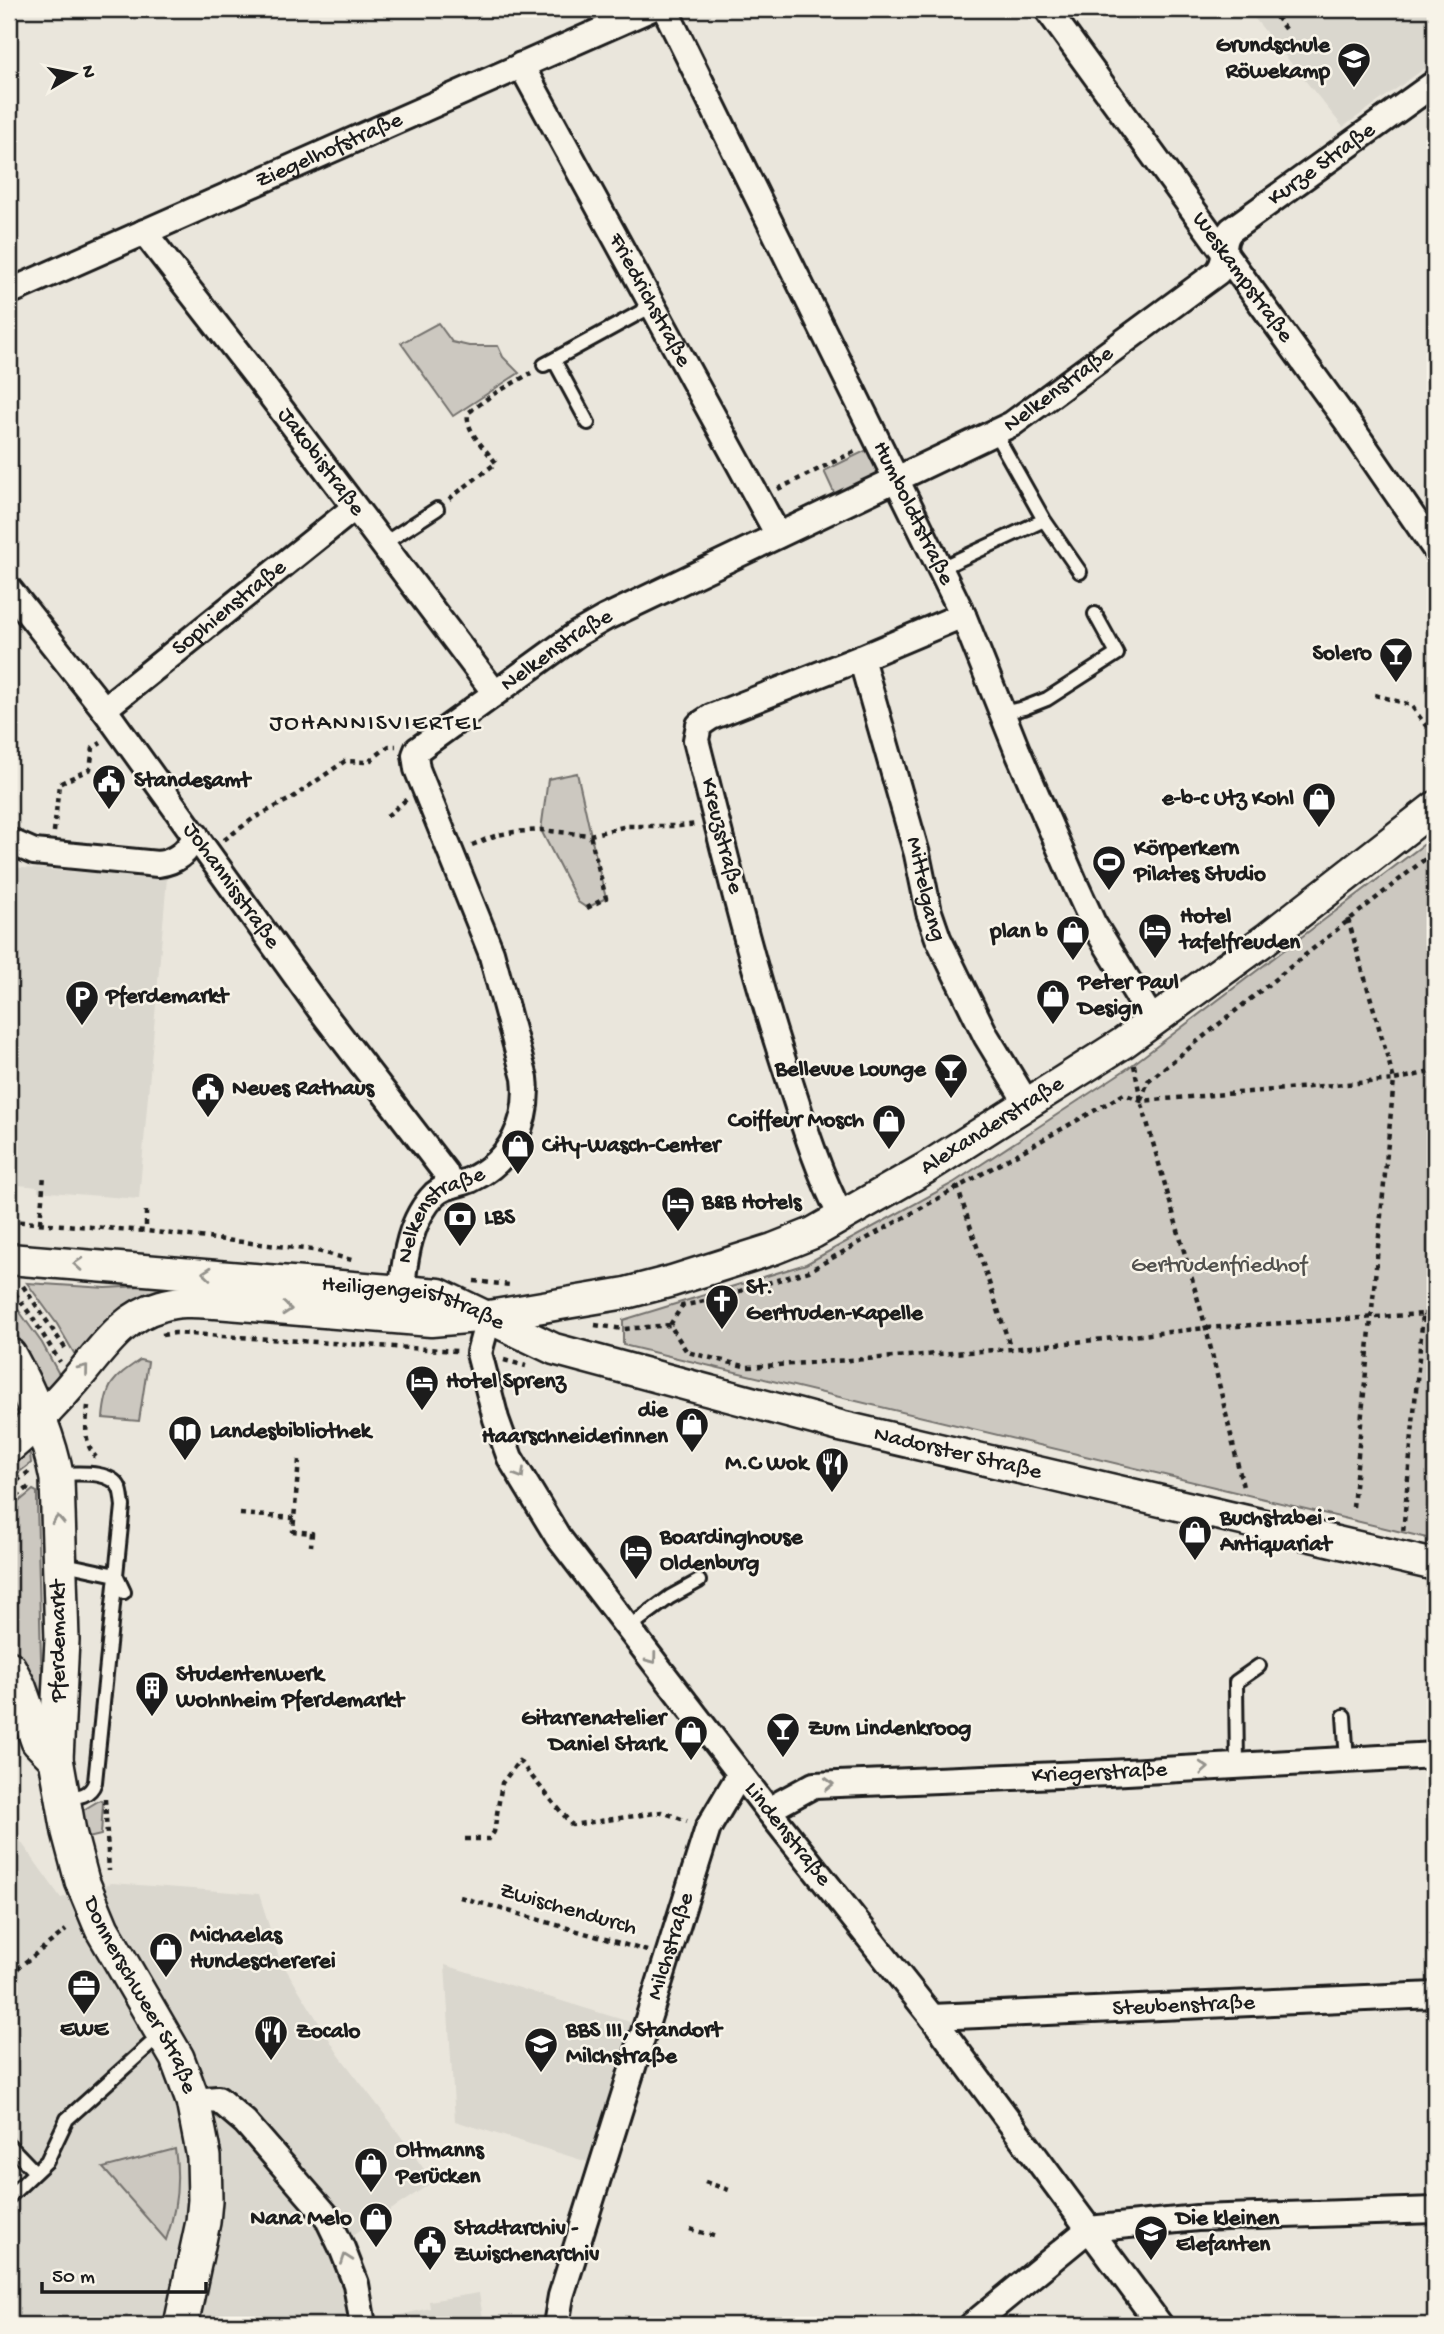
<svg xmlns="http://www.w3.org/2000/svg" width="1444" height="2334" font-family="'Gochi Hand',sans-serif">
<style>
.built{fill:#dad7ce}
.green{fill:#ccc8c0;stroke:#74726e;stroke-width:2}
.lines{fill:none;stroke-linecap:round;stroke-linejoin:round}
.service-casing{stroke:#1c1c1c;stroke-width:18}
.minor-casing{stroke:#1c1c1c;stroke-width:30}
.tertiary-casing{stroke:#1c1c1c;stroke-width:35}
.secondary-casing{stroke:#1c1c1c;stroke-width:38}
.path{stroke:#1c1c1c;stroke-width:4.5;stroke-dasharray:5 5;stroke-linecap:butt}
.service{stroke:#f7f3e8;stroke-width:12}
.minor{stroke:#f7f3e8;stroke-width:24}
.tertiary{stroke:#f7f3e8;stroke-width:30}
.secondary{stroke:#f7f3e8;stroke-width:33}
.oneway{stroke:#94928c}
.labels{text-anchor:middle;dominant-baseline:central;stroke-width:5;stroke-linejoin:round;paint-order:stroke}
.poi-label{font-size:23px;font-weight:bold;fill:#1c1c1c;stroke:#f7f3e8;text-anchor:start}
.street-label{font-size:23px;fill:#1c1c1c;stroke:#f7f3e8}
.park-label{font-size:23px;fill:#51504d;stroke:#f7f3e8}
.neighbourhood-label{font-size:24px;letter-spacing:2px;fill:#1c1c1c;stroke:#f7f3e8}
</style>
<rect width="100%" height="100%" fill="#eae6dc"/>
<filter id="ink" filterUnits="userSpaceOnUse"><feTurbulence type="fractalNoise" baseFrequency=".0143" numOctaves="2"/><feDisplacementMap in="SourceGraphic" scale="14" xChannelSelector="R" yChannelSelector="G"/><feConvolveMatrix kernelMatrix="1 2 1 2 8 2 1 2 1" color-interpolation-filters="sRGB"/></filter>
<g filter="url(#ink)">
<path class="built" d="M1247,9H1426L1435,20V61L1343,127Z
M9,867L167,878L139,1199L49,1192L38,1191V1187L9,1184Z
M9,1825L61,1898L112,1883L259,1894L279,1958L339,2055L392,2124L433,2182L347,2239L370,2322L430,2308L429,2301L479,2293L484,2325H9Z
M445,1965L646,2027L601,2166L455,2121Z"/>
<path class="green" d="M438,323L452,342L469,346H498L503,357L519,373L453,416L401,343Z
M867,450L880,476L836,497L824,471Z
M577,773C587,815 595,857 606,898L587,908L578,902L541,830L548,779Z
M1435,836V1540L623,1345V1320L806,1264L953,1183L1128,1068Z
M27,1283L106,1288L179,1284L187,1290L77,1358L57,1324Z
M9,1297L42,1343L60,1376L47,1393L27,1351L9,1323Z
M140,1360L148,1362L139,1421L103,1418C106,1384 112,1379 140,1360Z
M26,1453L30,1454L31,1463L9,1480V1470Z
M33,1490L37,1492V1503L41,1658L45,1707L42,1710L9,1641V1510Z
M100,1800L103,1803L101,1835L84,1839L80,1812Z
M175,2149C180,2181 177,2209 166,2240L103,2168Z"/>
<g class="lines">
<g class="service-casing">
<path id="service" d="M554,360L588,423
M544,365L652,306
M995,433L1044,520L1080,572
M383,544L437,509
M941,568L1044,520
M1002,713L1024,708L1047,699L1117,654L1095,614
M58,1474C75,1474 112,1469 120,1489C122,1494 122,1501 123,1506L95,1782C90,1797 77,1797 63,1798
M60,1563L116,1575L124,1592
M628,1628L670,1597L699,1581
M1344,1716L1347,1761
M9,1732L26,1716
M1237,1767L1236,1682L1259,1666
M9,2145L35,2172
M9,2197L47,2161L67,2119L154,2041L164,2035"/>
</g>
<g class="minor-casing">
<g id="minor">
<path id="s1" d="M665,9L963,615L1017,750L1076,886L1093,923L1153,1021"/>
<path id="s2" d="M1047,9L1351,427L1435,549"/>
<path id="s3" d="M521,65L778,535"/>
<path id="s4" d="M144,232L256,376L495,693"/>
<path id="s5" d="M9,292L650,9"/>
<path id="s6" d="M9,589L104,709L319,1008L445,1172L450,1186"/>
<path id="s7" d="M861,658L917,854L929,912L938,938L986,1036L1028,1105"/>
<path id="s8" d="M104,709L354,508"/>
<path d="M9,841L34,852L158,864C176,862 188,852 196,835"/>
<path d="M842,1218C819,1174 804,1126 789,1079C752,968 725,854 696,740L699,725L711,717L861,658L963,615"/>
<path id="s9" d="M402,1289C405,1256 410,1219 435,1194C445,1185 458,1185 470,1180C511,1161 530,1121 525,1078L491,952L417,769L415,755L417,750L577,634L605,618L1012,424L1218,272C1230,256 1218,245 1231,230L1435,83"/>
<path id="s10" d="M489,1316L479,1353L496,1419L510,1458L558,1537L768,1810L932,2017L1160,2325"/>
<path id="s11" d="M768,1810L814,1785L1109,1773L1435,1755"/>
<path id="s12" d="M932,2017L1435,1995"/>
<path d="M193,2101L218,2099L245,2122L326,2215L342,2248L356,2284L363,2325"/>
<path id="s13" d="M556,2325L561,2296L708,1828L740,1774"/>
<path d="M972,2325L1089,2229L1197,2218L1435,2210"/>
</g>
</g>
<g class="tertiary-casing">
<g id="tertiary">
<path id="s14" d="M9,1259L439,1294L554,1349L840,1426L1435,1565"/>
<path id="s15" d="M39,1420C50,1408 62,1396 72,1384C99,1354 120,1317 161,1306C179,1300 198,1302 216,1303L431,1321L489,1316L626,1293L672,1281L773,1249L813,1233L926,1168L1123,1043L1266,939L1435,807"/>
</g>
</g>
<g class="secondary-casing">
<g id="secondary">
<path id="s16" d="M9,1355C30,1393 49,1436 57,1479L62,1640L56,1759L69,1832L82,1881L102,1929L177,2058L193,2101L204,2157L205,2200L203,2222L181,2325"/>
<path d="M9,1446L39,1420"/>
<path d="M9,1668L19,1687L38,1741L56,1759"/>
</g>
</g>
<path class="path" d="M1270,9L1288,33
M1312,9L1315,13
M778,489L858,450
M449,499L496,463C486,449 465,432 468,413L492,395L531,373
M1375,695L1411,705L1434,737
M387,816L407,799
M54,832L59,784L90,769L93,748L101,743
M224,840L254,818L292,798L345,761L368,762L389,746H396
M472,845L497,835L514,832L541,830L590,835L627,826H680L697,824
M587,908L606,898L590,835
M1348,919L1394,1080L1141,1101L1124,1094L809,1271L709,1300L682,1306L670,1325L687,1352L748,1367L1011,1349L1206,1328L1423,1314L1403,1533
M1134,1065L1141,1101L1206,1328L1243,1487
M1141,1100L1148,1081L1435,851
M957,1186L1011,1349
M146,1211V1231
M9,1221L146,1231L313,1250L352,1260
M40,1223L44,1175
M474,1281L510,1285
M9,1285L32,1317L60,1362
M23,1286L67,1351
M1423,1314H1435
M595,1325L624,1329L670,1325
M162,1335L175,1333L457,1351
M504,1360L526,1366
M88,1406C86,1423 83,1444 96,1457
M299,1460L293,1531L312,1533L311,1546
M9,1487L30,1471
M9,1503L30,1486
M1353,1507L1394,1080L1435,1071
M240,1514L294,1518
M105,1799L109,1871
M465,1839H489L494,1832L502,1783L519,1761L572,1825L662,1812L687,1821
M460,1897L647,1951
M9,1975L66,1930
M705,2182L729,2190
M690,2229L714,2236"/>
<use href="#service" class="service"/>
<use href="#minor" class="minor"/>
<use href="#tertiary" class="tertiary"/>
<use href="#secondary" class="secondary"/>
</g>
<defs><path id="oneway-chevron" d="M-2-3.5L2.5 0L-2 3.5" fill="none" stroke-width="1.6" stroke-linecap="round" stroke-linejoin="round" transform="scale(1.75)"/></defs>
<g class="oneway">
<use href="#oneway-chevron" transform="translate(78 1264) rotate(-176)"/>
<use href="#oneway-chevron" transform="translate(207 1273) rotate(-175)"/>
<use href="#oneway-chevron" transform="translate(287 1309) rotate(5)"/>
<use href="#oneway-chevron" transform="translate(84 1369) rotate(-51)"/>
<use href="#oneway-chevron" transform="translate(520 1474) rotate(59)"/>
<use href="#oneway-chevron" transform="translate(58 1520) rotate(-92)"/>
<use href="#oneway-chevron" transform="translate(652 1659) rotate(53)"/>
<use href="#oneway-chevron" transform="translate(1204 1768) rotate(-3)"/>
<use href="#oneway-chevron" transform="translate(829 1784) rotate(-2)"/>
<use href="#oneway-chevron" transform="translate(346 2259) rotate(-110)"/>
</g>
</g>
<defs>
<g id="school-pin" transform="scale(1.75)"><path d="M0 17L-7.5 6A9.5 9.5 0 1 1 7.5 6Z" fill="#1c1c1c" stroke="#f7f3e8"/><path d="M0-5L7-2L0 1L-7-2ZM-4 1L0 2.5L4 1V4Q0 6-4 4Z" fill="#fff"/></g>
<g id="bar-pin" transform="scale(1.75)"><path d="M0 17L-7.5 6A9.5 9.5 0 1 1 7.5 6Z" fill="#1c1c1c" stroke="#f7f3e8"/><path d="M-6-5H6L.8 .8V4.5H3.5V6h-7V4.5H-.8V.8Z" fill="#fff"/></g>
<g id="civic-pin" transform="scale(1.75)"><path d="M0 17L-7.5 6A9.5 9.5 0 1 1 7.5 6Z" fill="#1c1c1c" stroke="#f7f3e8"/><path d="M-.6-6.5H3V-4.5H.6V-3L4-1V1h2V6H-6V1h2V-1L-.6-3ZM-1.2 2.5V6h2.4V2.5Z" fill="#fff"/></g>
<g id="shop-pin" transform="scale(1.75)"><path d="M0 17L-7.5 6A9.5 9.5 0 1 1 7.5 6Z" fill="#1c1c1c" stroke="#f7f3e8"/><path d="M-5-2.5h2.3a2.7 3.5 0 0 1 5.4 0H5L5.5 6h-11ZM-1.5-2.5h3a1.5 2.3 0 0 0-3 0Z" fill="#fff"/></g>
<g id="stadium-pin" transform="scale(1.75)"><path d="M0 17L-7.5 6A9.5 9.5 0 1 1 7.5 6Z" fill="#1c1c1c" stroke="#f7f3e8"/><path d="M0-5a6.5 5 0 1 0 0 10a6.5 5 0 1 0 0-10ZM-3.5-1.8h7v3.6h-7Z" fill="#fff"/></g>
<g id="hotel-pin" transform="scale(1.75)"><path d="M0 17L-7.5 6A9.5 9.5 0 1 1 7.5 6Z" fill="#1c1c1c" stroke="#f7f3e8"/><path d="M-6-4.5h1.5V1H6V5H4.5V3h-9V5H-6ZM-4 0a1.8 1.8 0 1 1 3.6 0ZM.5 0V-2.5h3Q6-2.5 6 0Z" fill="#fff"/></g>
<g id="parking-pin" transform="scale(1.75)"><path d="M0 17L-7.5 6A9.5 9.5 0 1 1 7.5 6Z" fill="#1c1c1c" stroke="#f7f3e8"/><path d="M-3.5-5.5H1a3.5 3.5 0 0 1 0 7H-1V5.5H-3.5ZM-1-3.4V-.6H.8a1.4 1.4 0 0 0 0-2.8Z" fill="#fff"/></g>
<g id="bank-pin" transform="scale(1.75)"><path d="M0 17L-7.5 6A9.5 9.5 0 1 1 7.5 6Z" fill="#1c1c1c" stroke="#f7f3e8"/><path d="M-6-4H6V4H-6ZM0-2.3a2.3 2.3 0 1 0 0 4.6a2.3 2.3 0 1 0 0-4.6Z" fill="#fff"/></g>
<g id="church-pin" transform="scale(1.75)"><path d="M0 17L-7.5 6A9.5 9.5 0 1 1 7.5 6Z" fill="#1c1c1c" stroke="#f7f3e8"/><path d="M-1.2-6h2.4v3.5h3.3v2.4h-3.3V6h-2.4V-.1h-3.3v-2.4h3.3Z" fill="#fff"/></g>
<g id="library-pin" transform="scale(1.75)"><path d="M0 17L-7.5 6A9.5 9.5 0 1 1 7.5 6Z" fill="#1c1c1c" stroke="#f7f3e8"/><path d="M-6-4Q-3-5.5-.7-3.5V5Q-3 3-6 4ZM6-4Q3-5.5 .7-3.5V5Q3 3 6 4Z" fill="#fff"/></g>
<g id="restaurant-pin" transform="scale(1.75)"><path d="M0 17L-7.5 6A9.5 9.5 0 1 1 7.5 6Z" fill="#1c1c1c" stroke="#f7f3e8"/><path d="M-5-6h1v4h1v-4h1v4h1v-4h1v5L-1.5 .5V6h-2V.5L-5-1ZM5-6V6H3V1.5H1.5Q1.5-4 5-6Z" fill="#fff"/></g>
<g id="building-pin" transform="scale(1.75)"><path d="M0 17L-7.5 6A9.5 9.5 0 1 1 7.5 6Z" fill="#1c1c1c" stroke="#f7f3e8"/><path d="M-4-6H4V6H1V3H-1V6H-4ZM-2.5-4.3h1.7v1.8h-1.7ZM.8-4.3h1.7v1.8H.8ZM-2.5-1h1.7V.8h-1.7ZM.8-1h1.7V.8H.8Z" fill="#fff"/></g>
<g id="office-pin" transform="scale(1.75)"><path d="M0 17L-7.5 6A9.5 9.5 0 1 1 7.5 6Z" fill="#1c1c1c" stroke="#f7f3e8"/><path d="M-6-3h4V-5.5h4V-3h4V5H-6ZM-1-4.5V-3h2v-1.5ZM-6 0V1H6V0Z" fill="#fff"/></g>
</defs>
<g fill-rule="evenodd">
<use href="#school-pin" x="1354" y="59"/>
<use href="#bar-pin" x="1396" y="654"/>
<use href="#civic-pin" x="109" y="781"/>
<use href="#shop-pin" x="1319" y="799"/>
<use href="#stadium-pin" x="1109" y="862"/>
<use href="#hotel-pin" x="1155" y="930"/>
<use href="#shop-pin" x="1073" y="932"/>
<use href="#shop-pin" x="1053" y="996"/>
<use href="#parking-pin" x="82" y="997"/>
<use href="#bar-pin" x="951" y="1070"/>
<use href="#civic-pin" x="208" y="1089"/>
<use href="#shop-pin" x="889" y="1121"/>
<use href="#shop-pin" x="518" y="1146"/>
<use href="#hotel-pin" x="678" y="1203"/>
<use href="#bank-pin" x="460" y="1218"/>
<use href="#church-pin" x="722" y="1301"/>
<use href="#hotel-pin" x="422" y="1382"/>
<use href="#shop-pin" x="692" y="1424"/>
<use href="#library-pin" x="185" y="1432"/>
<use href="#restaurant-pin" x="832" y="1464"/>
<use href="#shop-pin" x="1195" y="1532"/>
<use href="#hotel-pin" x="636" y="1551"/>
<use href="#building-pin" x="152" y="1688"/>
<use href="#bar-pin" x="783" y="1729"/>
<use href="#shop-pin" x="691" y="1732"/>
<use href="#shop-pin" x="166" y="1949"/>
<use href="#office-pin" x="84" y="1986"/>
<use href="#restaurant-pin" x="271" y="2032"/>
<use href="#school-pin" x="541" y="2044"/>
<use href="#shop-pin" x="371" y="2164"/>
<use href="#shop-pin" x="376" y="2219"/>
<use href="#school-pin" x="1151" y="2232"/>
<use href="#civic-pin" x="430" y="2242"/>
</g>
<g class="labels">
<g class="poi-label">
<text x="1330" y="46" text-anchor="end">Grundschule<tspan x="1330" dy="26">Röwekamp</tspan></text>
<text x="1372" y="654" text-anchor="end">Solero</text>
<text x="134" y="781">Standesamt</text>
<text x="1294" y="799" text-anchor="end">e-b-c Utz Kohl</text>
<text x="1134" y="849">Körperkern<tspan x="1134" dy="26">Pilates Studio</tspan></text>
<text x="1180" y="917">Hotel<tspan x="1180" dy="26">tafelfreuden</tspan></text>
<text x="1048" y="932" text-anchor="end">plan b</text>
<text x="1078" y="983">Peter Paul<tspan x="1078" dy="26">Design</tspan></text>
<text x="106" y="997">Pferdemarkt</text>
<text x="926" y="1070" text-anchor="end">Bellevue Lounge</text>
<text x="232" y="1089">Neues Rathaus</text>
<text x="864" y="1121" text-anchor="end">Coiffeur Mosch</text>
<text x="542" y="1146">City-Wasch-Center</text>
<text x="702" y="1203">B&amp;B Hotels</text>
<text x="484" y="1218">LBS</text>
<text x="746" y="1288">St.<tspan x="746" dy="26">Gertruden-Kapelle</tspan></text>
<text x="446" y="1382">Hotel Sprenz</text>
<text x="668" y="1411" text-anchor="end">die<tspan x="668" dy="26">Haarschneiderinnen</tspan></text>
<text x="210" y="1432">Landesbibliothek</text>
<text x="808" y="1464" text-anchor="end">M.C Wok</text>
<text x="1220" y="1519">Buchstabei -<tspan x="1220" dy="26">Antiquariat</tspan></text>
<text x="660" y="1538">Boardinghouse<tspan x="660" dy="26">Oldenburg</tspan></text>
<text x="176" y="1675">Studentenwerk<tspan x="176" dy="26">Wohnheim Pferdemarkt</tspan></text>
<text x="666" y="1719" text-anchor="end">Gitarrenatelier<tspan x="666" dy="26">Daniel Stark</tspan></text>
<text x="808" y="1729">Zum Lindenkroog</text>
<text x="190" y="1936">Michaelas<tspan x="190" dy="26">Hundeschererei</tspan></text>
<text x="84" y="2030" text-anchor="middle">EWE</text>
<text x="566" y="2031">BBS III, Standort<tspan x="566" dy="26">Milchstraße</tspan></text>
<text x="296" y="2032">Zocalo</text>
<text x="396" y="2151">Oltmanns<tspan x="396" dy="26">Perücken</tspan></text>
<text x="352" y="2219" text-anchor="end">Nana Melo</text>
<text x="1176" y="2219">Die kleinen<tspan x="1176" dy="26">Elefanten</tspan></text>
<text x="454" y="2229">Stadtarchiv -<tspan x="454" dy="26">Zwischenarchiv</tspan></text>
</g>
<g class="street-label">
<text stroke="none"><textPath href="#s5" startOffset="350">Ziegelhofstraße</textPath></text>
<text stroke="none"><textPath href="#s9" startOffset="1706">Kurze Straße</textPath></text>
<text stroke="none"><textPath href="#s2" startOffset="332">Weskampstraße</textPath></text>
<text stroke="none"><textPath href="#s3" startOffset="268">Friedrichstraße</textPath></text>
<text stroke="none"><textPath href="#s9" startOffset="1351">Nelkenstraße</textPath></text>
<text stroke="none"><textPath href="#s4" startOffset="290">Jakobistraße</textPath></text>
<text stroke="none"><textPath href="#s1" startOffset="562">Humboldtstraße</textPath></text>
<text stroke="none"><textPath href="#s8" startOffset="161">Sophienstraße</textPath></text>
<text stroke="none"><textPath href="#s9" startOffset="784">Nelkenstraße</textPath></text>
<text transform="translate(721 836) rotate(76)">Kreuzstraße</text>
<text stroke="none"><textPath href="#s6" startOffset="371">Johannisstraße</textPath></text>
<text stroke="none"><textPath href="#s7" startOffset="240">Mittelgang</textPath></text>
<text stroke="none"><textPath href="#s15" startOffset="1043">Alexanderstraße</textPath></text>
<text stroke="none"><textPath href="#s9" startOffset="91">Nelkenstraße</textPath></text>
<text stroke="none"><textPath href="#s14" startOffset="408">Heiligengeiststraße</textPath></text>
<text stroke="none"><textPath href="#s14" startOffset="976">Nadorster Straße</textPath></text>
<text transform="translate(59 1641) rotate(-90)">Pferdemarkt</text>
<text stroke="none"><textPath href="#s11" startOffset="338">Kriegerstraße</textPath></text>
<text stroke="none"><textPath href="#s10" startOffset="616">Lindenstraße</textPath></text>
<text transform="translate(568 1910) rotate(16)">Zwischendurch</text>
<text stroke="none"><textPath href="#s13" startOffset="396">Milchstraße</textPath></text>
<text stroke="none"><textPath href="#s16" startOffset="667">Donnerschweer Straße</textPath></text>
<text stroke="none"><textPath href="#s12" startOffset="252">Steubenstraße</textPath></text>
</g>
<g class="park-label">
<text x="1219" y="1266">Gertrudenfriedhof</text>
</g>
<g class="neighbourhood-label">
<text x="376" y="724">JOHANNISVIERTEL</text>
</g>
</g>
<rect width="1444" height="2334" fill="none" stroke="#f7f3e8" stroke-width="35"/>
<rect x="18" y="18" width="1409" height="2299" fill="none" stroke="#1c1c1c" stroke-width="2.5" filter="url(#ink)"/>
<g transform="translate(74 74) rotate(80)" stroke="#f7f3e8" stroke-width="5" paint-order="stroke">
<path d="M0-5L12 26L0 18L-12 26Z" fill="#1c1c1c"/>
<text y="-10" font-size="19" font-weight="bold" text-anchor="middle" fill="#1c1c1c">N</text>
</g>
<path d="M42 2282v10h164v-10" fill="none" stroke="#1c1c1c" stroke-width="3.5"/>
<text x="52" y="2282" font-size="21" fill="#1c1c1c" stroke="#f7f3e8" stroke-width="5" paint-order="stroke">50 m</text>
</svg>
